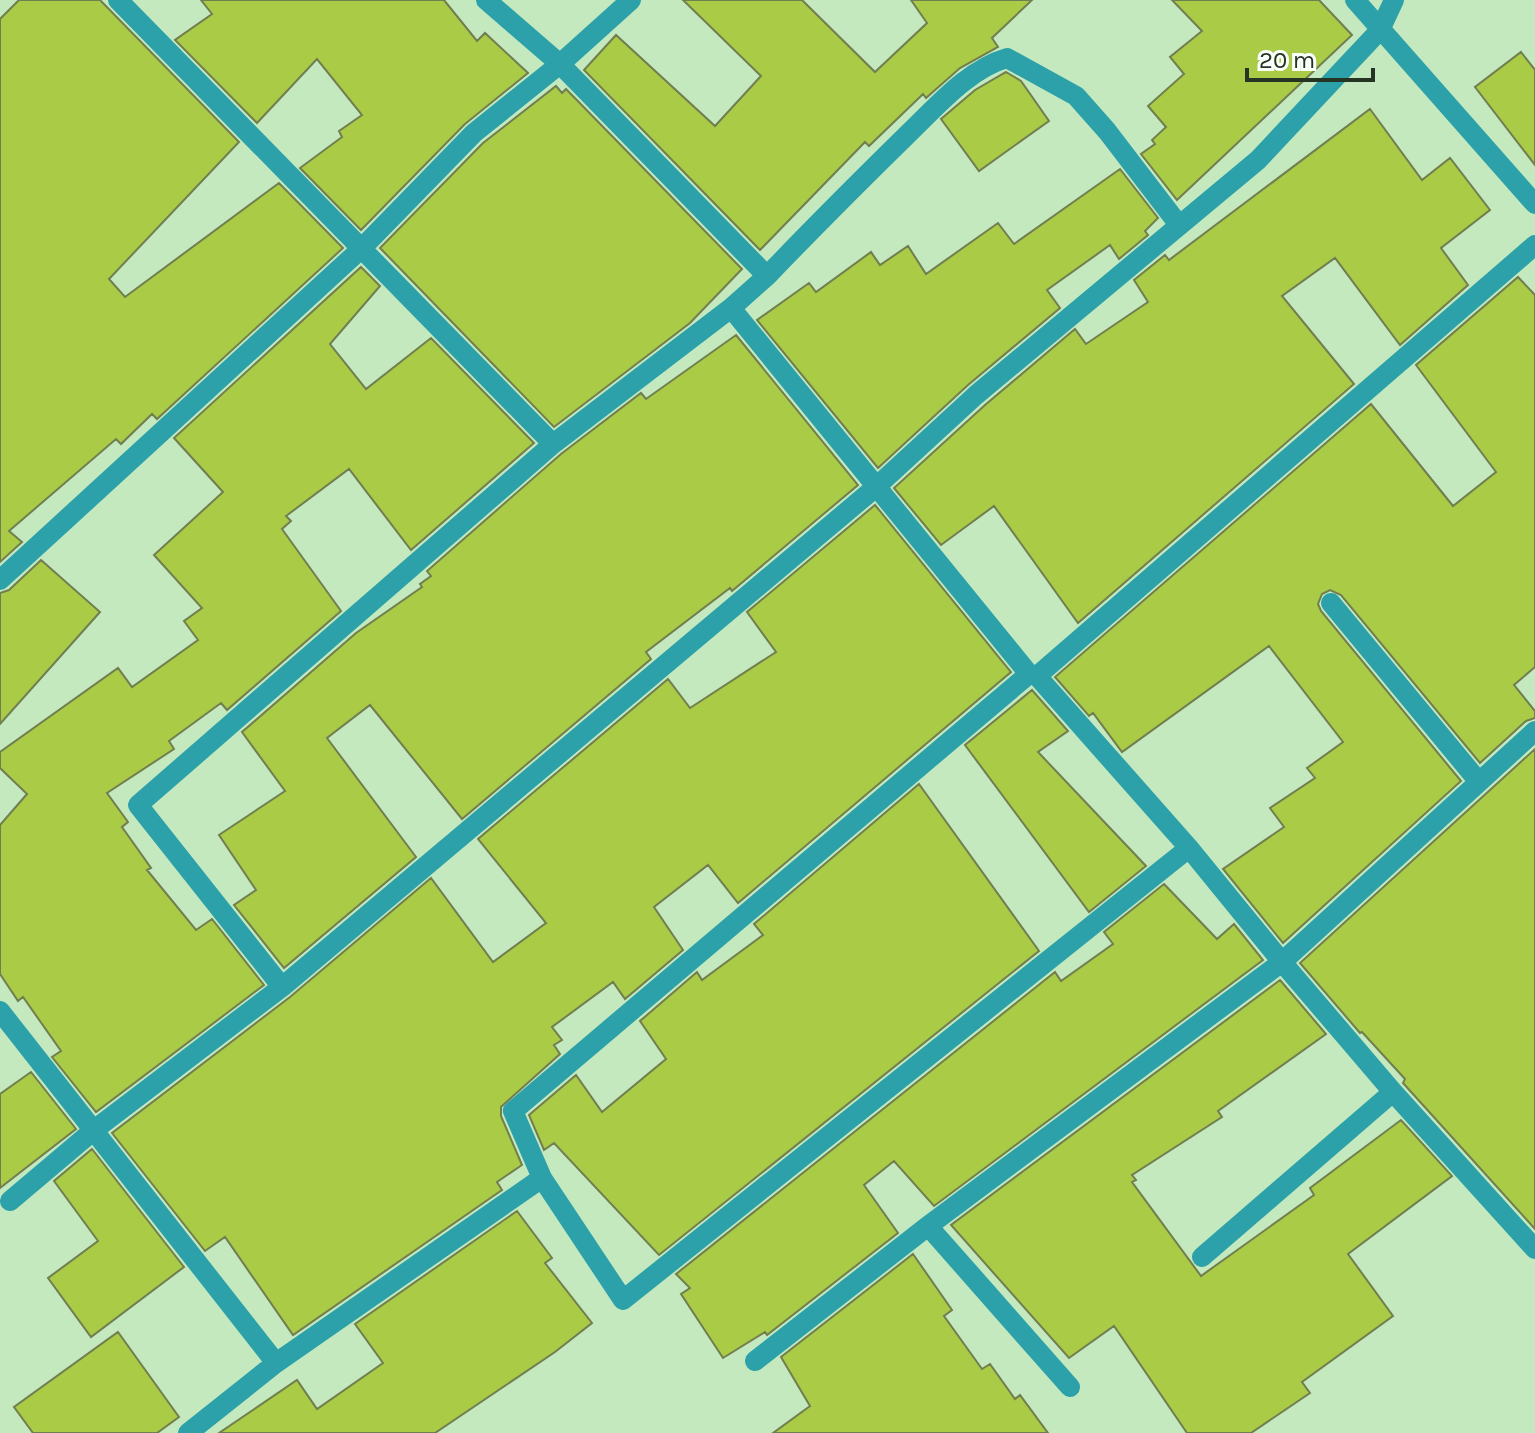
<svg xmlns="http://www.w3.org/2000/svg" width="1535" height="1433" font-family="Karla,sans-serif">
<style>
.building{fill:#aacb45;stroke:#707e50;stroke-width:2}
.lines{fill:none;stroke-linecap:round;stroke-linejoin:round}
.minor{stroke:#2ca1a9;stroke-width:20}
</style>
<rect width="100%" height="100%" fill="#c4e9bf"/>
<path class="building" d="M19,0H100L239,142L109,279L125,297L279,183L343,248L157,419L152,414L121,444L116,439L9,531L22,542L0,562V19Z
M201,0H444L477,41L485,33L528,73L465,124L361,230L300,168L342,137L339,131L362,115L317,59L257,123L175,40L212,14Z
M683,0H802L875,72L927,23L911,0H1032L992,38L998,47L960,68L926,98L923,94L869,146L865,142L760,250L584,70L616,35L715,126L761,76Z
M1172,0H1319L1352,35L1177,200L1141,154L1155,144L1152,140L1166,127L1148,106L1184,74L1170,57L1202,31Z
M1521,52L1535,70V165L1475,87Z
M1006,72L1021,81L1049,121L979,171L941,119L975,90Z
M556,86L562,93L566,89L742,269L690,323L554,427L380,248L483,143Z
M1370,109L1422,180L1450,158L1490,210L1441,248L1468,285L1400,345L1335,258L1282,296L1354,384L1078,623L994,506L941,545L894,488L985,405L1075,329L1086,344L1148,302L1134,280L1165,255L1169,260Z
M1120,169L1158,218L1145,231L1148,235L1119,259L1110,245L1047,290L1060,308L968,385L878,468L757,320L809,283L816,292L871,252L880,265L908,246L926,274L998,223L1014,244Z
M361,267L380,286L330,344L366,389L431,338L534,443L411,550L349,469L286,516L291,521L282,529L341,611L227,710L221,703L169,741L174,749L107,793L128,822L122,827L151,868L147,870L196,930L212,919L264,985L96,1112L52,1057L61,1051L23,997L18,1001L0,974V825L27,794L0,768V752L118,668L132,687L198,640L184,621L202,608L154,555L223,492L174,438Z
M1518,277L1535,295V667L1514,685L1535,711V718L1526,721L1480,763L1341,595L1330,590L1322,594L1318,604L1321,611L1461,781L1283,943L1223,869L1284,827L1270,808L1315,778L1307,768L1343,742L1269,646L1122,752L1093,713L1089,716L1055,677L1371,404L1453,506L1496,472L1416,365Z
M736,335L858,485L732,591L730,588L646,652L651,659L462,819L370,705L327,738L416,857L284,968L234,905L256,890L219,835L285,791L242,732L356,633L422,587L420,584L431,576L427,571L561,454L641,393L646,399Z
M875,505L1011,672L738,903L708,865L654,907L683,950L625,999L613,982L552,1027L562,1040L554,1045L560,1054L501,1107V1116L522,1165L497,1182L502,1190L293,1335L225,1237L205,1251L112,1133L290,997L431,878L493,962L546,923L478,839L668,679L690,708L776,652L747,612Z
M41,560L100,612L0,724V593L9,590Z
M1032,690L1068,731L1038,752L1146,866L1089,912L965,745Z
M1535,749V1229L1403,1083L1405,1079L1362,1032L1360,1033L1300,963Z
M919,784L1039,951L659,1255L554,1143L544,1150L529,1115L576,1075L602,1112L666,1059L640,1021L697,972L702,980L763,935L754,924Z
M1164,884L1217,939L1234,924L1263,960L934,1206L894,1161L864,1185L898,1233L767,1335L765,1332L723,1358L681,1294L690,1288L676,1274L1055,972L1061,981L1113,944L1104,932Z
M1280,980L1326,1034L1218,1111L1222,1117L1132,1175L1136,1180L1132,1182L1201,1276L1314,1195L1310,1188L1401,1120L1452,1176L1348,1254L1393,1316L1302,1382L1310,1393L1251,1433H1187L1114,1326L1069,1358L951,1225Z
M31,1072L76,1129L0,1188V1094Z
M92,1149L184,1267L91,1337L48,1278L98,1241L54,1181Z
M517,1211L552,1258L545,1263L592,1323L555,1352L435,1433H219L297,1380L317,1409L383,1363L355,1324Z
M913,1254L952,1310L944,1316L982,1369L990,1364L1015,1399L1020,1395L1048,1433H773L810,1406L781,1357Z
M118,1332L179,1417L157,1433H33L14,1407Z"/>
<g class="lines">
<path class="minor" d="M118,0L553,444
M486,0L560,64L631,0
M1355,0L1535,204
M767,276C814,227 862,179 910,132C938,105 969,69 1007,58L1076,96L1107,131L1179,225
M0,580L361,249L474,133L560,64L767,276L731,308L1029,674L1037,676L1189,848L1282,962L1393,1092L1535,1249
M1331,603L1479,782
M1037,676L1535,245
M282,987L138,805L553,444L731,308
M0,1011L276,1363
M542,1178L623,1300L1189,848
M10,1201L94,1130L282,987L876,487L976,395L1258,160L1380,30L1394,0
M928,1226L1070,1387
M1202,1257L1393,1092
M755,1361L928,1226L1282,962L1535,731
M188,1433L276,1363L542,1178L513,1111L1029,674"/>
</g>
<path d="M1247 68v12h126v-12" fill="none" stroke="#263424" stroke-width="4"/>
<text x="1259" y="68" font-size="24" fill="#263424" stroke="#fbfffb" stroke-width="6" paint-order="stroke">20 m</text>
</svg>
